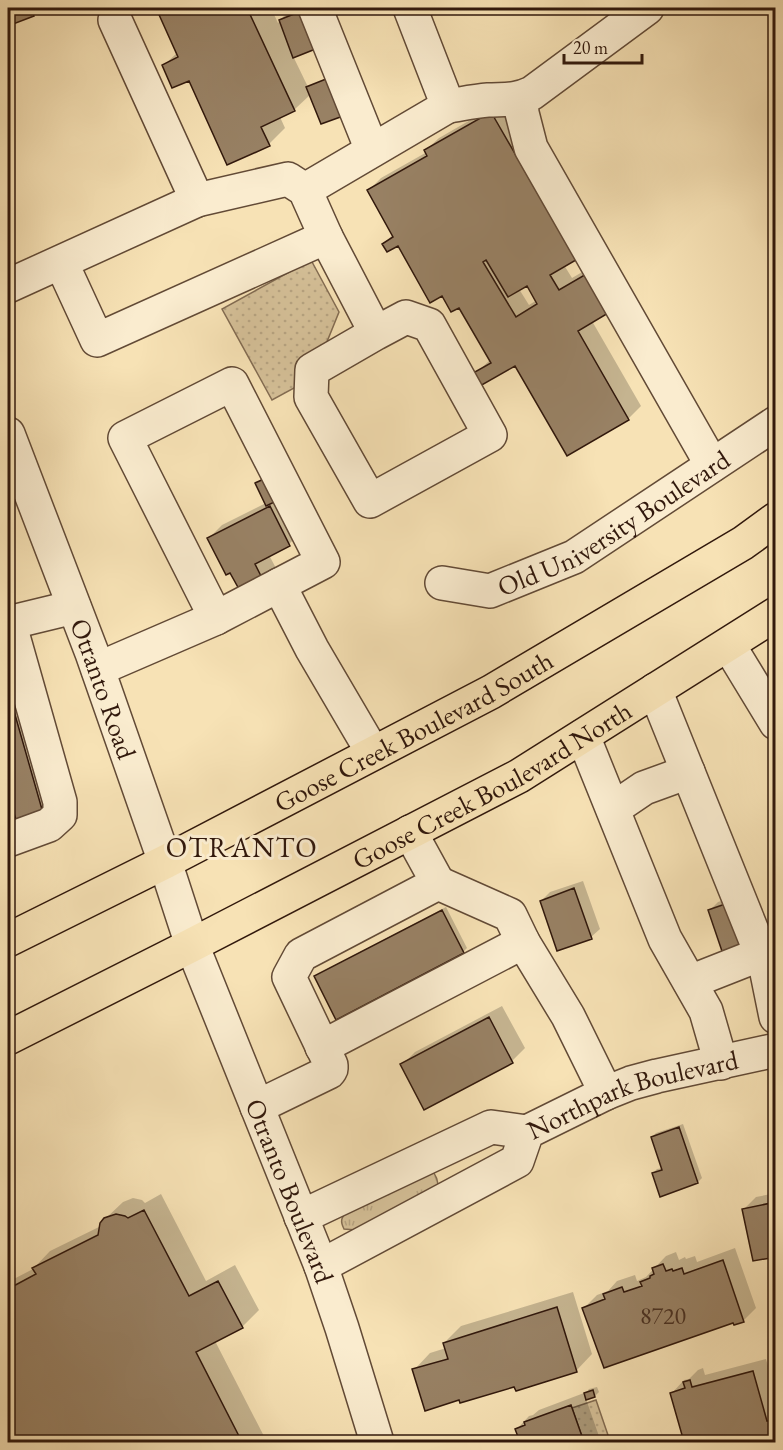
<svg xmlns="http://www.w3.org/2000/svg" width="783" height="1450" font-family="'EB Garamond',serif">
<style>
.grass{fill:url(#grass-tufts);stroke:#836c52;stroke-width:1.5}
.park{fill:url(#park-dots);stroke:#836c52;stroke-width:1.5}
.shadow{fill:#0003;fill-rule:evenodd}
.building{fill:#988164;stroke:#31180c;stroke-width:1.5;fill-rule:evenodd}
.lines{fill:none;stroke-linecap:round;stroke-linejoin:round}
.minor-casing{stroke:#624a36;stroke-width:36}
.highway-casing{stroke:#31180c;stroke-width:36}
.minor{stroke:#faeccf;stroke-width:33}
.highway{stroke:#f7e2b5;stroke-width:33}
.labels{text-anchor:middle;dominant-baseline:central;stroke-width:6;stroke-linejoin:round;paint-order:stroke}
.number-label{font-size:24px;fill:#4b3222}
.street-label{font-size:27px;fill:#31180c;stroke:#faeccf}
.neighbourhood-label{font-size:28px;letter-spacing:1.5px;fill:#31180c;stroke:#faeccf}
</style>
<defs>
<pattern id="grass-tufts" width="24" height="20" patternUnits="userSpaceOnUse" patternTransform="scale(1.5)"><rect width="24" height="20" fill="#d5c098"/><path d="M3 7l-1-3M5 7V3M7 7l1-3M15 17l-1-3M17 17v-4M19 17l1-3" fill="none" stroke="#b7a482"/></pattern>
<pattern id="park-dots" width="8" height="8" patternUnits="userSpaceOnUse" patternTransform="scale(1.5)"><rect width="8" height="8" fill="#d5c098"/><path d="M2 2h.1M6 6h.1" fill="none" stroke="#b7a482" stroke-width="1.8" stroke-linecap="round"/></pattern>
</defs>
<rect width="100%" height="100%" fill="#f7e2b5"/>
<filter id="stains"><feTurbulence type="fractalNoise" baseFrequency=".00333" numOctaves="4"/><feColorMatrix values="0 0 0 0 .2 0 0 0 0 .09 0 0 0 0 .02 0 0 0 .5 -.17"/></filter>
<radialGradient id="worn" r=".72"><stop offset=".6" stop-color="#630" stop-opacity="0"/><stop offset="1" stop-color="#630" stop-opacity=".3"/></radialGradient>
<path class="grass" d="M430,1169C437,1175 438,1181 438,1189L356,1230L344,1229C340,1221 341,1218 347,1211Z"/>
<path class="park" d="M311,260L339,312L322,354L296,387L272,400L222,309Z
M596,1400L610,1441L605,1442H584L572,1408Z"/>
<path class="shadow" d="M8,8H40L33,15L8,24Z
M157,8H271L278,23L284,16L308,8L293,56L308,87L311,85V94L294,110L280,117L285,128L269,144L190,79L163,66L178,52Z
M505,100L588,246L564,265L572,278L601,261L592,321L641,406L628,419L516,364L475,374L490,360L459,306L443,294L398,244H384L393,234L368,191L381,178L427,152L426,150L439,138ZM527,284L537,300L529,305L519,289Z
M277,472L302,532L289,544L269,555L278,572L265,585L209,538L222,525L266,503L257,483L261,479Z
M8,674L48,814L19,825L8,786Z
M583,881L600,929L591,937L541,901L550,892Z
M740,895L756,941L709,911L718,902Z
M446,907L467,948L463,952L337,1017L316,977L320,973Z
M502,1006L525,1048L512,1061L424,1108L402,1065L415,1052Z
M683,1124L702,1178L698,1182L653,1173L657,1169L663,1168L652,1137L656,1133Z
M776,1193V1255L743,1210L756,1197Z
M161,1194L206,1281L235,1265L259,1310L242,1327L215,1341L267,1442H8V1282L33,1269L50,1251L101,1226L105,1219L123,1202L133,1198L142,1200L145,1203Z
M735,1248L756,1308L743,1321L584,1308L597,1295L608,1291L617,1281L635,1275L637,1281L646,1277L666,1256L676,1252L679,1260L685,1257L686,1259L695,1256L697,1262Z
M573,1292L592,1354L576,1371L515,1385L414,1370L430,1353L446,1348L444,1343L461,1326Z
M776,1354V1364H775L773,1357Z
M766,1359L776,1393V1442H678L684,1437L672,1393L684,1380L689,1379L698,1370L703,1368L705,1375Z
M597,1387L599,1392L595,1396L586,1399L601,1442H521L517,1429L529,1416L533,1415L539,1410L584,1393V1395L589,1389Z"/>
<path class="building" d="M8,8H31L34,16L8,26Z
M156,8H247L295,111L261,127L270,146L227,165L189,81L172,88L162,65L178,57Z
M304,10L318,48L293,58L279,20Z
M331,77L346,115L321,124L306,87Z
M491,112L576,260L550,275L559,290L588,273L610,312L578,331L629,420L567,456L515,366L480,386L473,373L491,363L459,308L451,312L442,296L430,303L398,246L387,252L382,244L393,237L367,190L427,156L424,150ZM486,260L508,297L527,286L537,304L516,317L483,262Z
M273,475L283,498L266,506L255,483Z
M270,506L290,546L255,564L266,586L244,598L230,573L226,575L207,538Z
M8,690L45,820L18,827L8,792Z
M574,888L592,939L557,951L540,901Z
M731,902L748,951L725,960L708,910Z
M442,910L464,953L336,1020L314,976Z
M489,1017L513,1063L424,1110L400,1064Z
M679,1127L698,1183L660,1197L652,1173L662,1170L651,1137Z
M776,1202V1257L753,1261L742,1209Z
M144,1210L189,1296L218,1281L243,1328L196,1352L242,1442H8V1289L36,1274L32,1268L98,1235L100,1223L104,1218L116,1214L125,1216L128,1218Z
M723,1260L744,1322L734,1325L733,1323L604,1368L582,1308L605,1299L603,1294L622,1287L624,1292L642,1286L640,1282L650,1278V1276L654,1274L652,1268L663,1264L666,1271L672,1269L673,1271L682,1268L684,1274Z
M557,1307L577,1372L516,1391L514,1387L460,1403L459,1400L425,1411L412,1369L448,1359L443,1343Z
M753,1371L767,1421L776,1419V1442H684L670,1393L685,1388L683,1382L690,1380L692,1387Z
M593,1390L595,1397L586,1400L584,1393Z
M571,1405L584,1442H520L515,1429L525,1425L524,1422Z"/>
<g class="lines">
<g class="minor-casing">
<g id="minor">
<path d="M315,8L372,150"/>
<path d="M115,20L197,200"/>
<path d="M521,98L522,113L531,148L712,465"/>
<path d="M448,106C461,104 475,101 488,100C505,99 515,101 532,93L647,8"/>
<path d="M305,190L448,106L410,8"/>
<path d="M326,237L376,333L312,370L311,397L370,501L490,435L429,325L406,317L376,333"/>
<path d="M8,286L197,200L288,179L305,190L326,237L97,340L61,262"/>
<path id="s1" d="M8,434L92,653L165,862L192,945L321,1266L342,1328L377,1442"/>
<path id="s2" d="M442,583L490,591L574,557L776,423"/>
<path d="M216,618L125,438L232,384L323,562L279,585"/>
<path d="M8,623L74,607"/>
<path d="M731,649L776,723"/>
<path d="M98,669L216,618L279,585L312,649L373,753"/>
<path d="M655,690L765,963L776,1017"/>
<path d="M583,736L665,939L706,1011L721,1063"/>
<path d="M613,809L644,788L688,772"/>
<path d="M8,840L49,825L60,815V802L9,622"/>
<path d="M438,883L510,915L523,942L568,1016L606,1093"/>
<path d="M690,982L761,954"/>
<path d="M322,1047L523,942"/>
<path d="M257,1107L329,1072L331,1069V1065L289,977L301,955L438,883L410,832"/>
<path d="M301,1217L491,1127L527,1132"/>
<path id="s3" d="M321,1266L517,1161L527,1132L606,1093L631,1083L657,1076L776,1050"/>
</g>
</g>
<g class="highway-casing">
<g id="highway">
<path id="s4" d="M8,940L165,862L491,692L743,543L776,519"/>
<path id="s5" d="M8,1038L192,945L519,776L776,614"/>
</g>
</g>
<use href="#minor" class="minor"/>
<use href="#highway" class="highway"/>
</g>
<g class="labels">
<g class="number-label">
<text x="663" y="1315">8720</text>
</g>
<g class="street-label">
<text stroke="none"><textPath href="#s2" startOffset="190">Old University Boulevard</textPath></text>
<text stroke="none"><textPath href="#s1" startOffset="272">Otranto Road</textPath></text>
<text stroke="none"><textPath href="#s4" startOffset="456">Goose Creek Boulevard South</textPath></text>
<text stroke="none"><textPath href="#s5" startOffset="546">Goose Creek Boulevard North</textPath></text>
<text stroke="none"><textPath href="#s3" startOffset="366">Northpark Boulevard</textPath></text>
<text stroke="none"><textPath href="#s1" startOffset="808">Otranto Boulevard</textPath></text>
</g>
<g class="neighbourhood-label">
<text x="242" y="847">OTRANTO</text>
</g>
</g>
<rect width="783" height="1450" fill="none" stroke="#f7e2b5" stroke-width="30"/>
<rect x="9" y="9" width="765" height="1432" fill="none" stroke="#31180c" stroke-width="3"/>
<rect x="15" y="15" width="753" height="1420" fill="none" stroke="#31180c" stroke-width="1.5"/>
<path d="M564 54v9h78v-9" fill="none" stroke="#31180c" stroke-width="3"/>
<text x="573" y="54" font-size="18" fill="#31180c" stroke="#faeccf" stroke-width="4.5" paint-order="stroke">20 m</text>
<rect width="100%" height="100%" filter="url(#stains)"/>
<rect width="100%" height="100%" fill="url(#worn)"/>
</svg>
